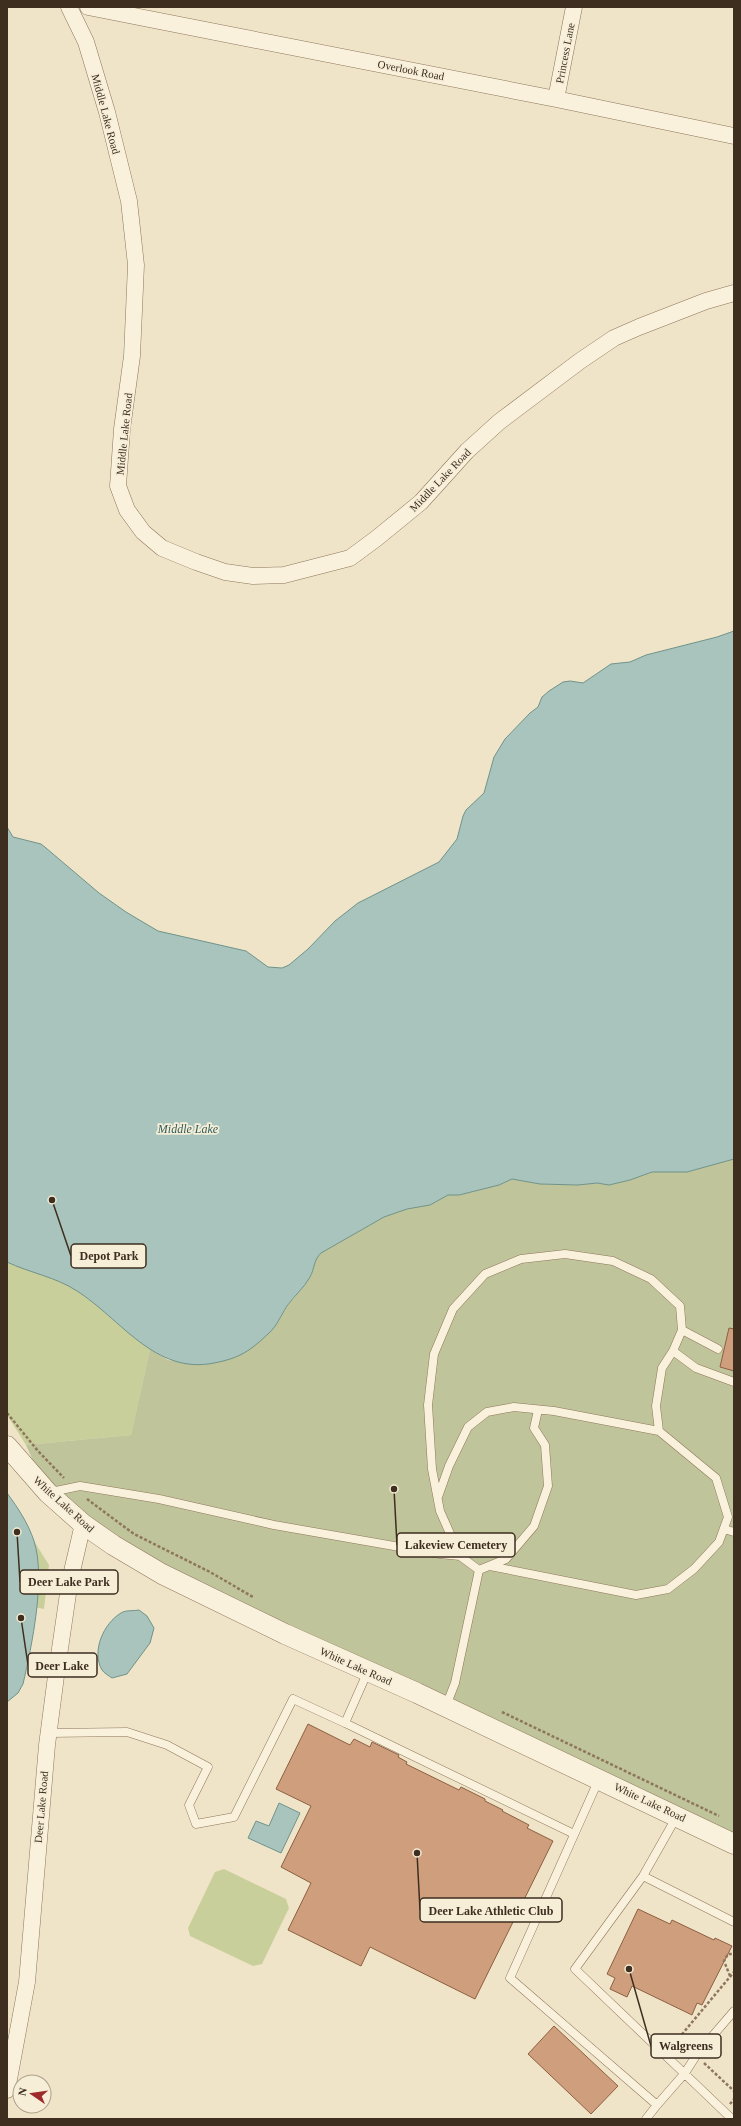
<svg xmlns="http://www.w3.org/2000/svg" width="741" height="2126" font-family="'Times New Roman',serif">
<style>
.green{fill:#c9cf9b}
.cemetery{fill:#bfc49a}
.water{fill:#a9c4bc;stroke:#6f938a}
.building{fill:#cf9f7d;stroke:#8d5f41}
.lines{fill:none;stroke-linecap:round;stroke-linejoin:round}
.service-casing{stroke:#8d765c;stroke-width:9}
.minor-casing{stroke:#8d765c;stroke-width:17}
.tertiary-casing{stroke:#8d765c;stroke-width:21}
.path{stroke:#8d765c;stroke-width:2.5;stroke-dasharray:3 2;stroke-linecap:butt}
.service{stroke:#faf1dc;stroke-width:8}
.minor{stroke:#faf1dc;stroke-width:16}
.tertiary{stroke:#faf1dc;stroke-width:20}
.labels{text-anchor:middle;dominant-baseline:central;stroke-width:3.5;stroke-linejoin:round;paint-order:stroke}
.street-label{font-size:11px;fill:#3d2e20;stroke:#f7eed8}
.water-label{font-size:12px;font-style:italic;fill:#2f5d5a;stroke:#f7eed8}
.leader{fill:none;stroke:#3d2e20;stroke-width:1.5}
.callout-dot{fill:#3d2e20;stroke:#f7eed8;stroke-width:1.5}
.callout{fill:#f7eed8;stroke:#3d2e20;stroke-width:1.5}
.callout-label{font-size:12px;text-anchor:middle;font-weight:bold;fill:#3d2e20}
</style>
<rect width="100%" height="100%" fill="#f0e4c8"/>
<path class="green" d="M7,947L150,1349L131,1435L26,1445L7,1415Z
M7,1498L49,1565L44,1609L7,1602Z
M224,1869L286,1899L289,1908L262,1964L253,1966L190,1936L188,1928L215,1872Z"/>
<path class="cemetery" d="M734,1159V1833L429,1688L233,1599L126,1545L72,1506L38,1472L26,1445L131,1435L150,1349L168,1360L204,1365L259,1342L275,1326L288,1305L304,1286L311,1276L314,1262L321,1253L384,1217L407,1209L430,1205L448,1195H459L499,1185L512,1179L540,1184L578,1185L597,1183L609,1185L630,1180L652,1172H687Z"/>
<path class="water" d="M734,631V1159L687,1172H652L630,1180L609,1185L597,1183L578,1185L540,1184L512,1179L499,1185L459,1195H448L430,1205L407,1209L384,1217L321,1253C313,1261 315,1268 310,1277C304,1288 294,1296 287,1306C281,1315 277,1326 269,1333C250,1351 240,1358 214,1363C155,1375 121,1319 77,1291C56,1277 30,1273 7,1262V827L13,837L41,844L46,848L99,893L126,912L158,931L246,951L268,967L282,968L289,965L308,949L335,921L358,903L439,862L457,839L463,816L466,810L484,793L494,757L505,739L530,713L538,707L542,697L549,691L563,682L570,681L583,683L611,664L630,662L646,655L717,637Z
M7,1493C18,1508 28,1523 34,1541C46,1578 32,1645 23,1684L18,1693L7,1702Z
M139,1610L147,1616L154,1628L150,1643L127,1674L112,1678C109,1676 104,1673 102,1670C91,1651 104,1623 121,1613C125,1610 134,1611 139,1610Z
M279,1803L300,1813L281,1853L248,1838L256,1821L269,1826Z"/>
<path class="building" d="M729,1328L734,1329V1371L720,1367Z
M308,1724L350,1745L354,1739L370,1747L372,1742L399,1755L398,1757L407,1762L406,1764L459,1790L461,1787L485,1799V1801L503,1810L502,1811L529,1825L527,1828L553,1841L475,1999L370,1947L361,1966L288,1930L311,1883L281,1867L311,1806L276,1789Z
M638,1909L670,1924L672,1920L714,1940L715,1938L732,1946L702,2005L697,2003L692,2015L632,1986L627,1997L610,1989L615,1978L607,1974Z
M554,2026L618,2086L591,2114L528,2054Z"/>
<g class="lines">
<g class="service-casing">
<path id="service" d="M682,1330L718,1349
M673,1351L696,1368L734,1382
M51,1492L80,1486L159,1499L274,1525L440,1554L460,1556
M438,1497L449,1466L468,1427L487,1412L514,1407L554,1411L659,1431
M724,1529L734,1532
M479,1570L460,1556L440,1511L432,1469L428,1405L434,1354L453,1309L485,1274L521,1259L565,1254L613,1261L651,1279L680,1306L682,1330L673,1351L662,1368L656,1406L659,1431L716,1478L728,1517L719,1542L694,1569L668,1589L636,1595L490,1566
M479,1570L506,1559L534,1526L548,1486L545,1445L534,1428L538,1410
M368,1671L345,1723L574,1834
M446,1706L455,1683L479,1570
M49,1733L127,1732L167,1745L208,1767L189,1805L196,1824L234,1817L293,1699L345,1723
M599,1779L510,1978L657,2105L685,2073L697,2054L734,2011
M677,1816L643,1876L575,1969L732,2119
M643,1876L734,1922
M646,2119L657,2105"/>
</g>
<g class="minor-casing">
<path id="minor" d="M69,7L86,42L107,112L129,201L136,265L132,356L122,429L118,486L127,510L143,532L162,548L196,562L225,572L253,576L284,575L350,558L377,538L421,502L467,451L499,422L580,361L614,338L639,327L706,301L734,293
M88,7L556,99L734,136
M556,99L574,7
M7,2090L27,1982L47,1745L56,1676L70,1580L83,1524"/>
</g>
<g class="tertiary-casing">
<path id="tertiary" d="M7,1446L48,1493L83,1524L113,1545L162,1574L285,1634L417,1693L734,1844"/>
</g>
<path class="path" d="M7,1413L38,1451L64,1478
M87,1499L134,1534L210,1572L253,1597
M502,1712L719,1816
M730,1976L724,1961L728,1954H734
M688,2049L678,2039L734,1972
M704,2063L734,2091
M730,2104L734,2099"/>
<use href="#service" class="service"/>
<use href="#minor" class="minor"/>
<use href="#tertiary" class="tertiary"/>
</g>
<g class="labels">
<g class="street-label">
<text transform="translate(565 53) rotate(-79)">Princess Lane</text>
<text transform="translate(411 70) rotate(11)">Overlook Road</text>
<text transform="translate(106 114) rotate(75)">Middle Lake Road</text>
<text transform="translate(124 434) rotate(-84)">Middle Lake Road</text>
<text transform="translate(440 480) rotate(-46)">Middle Lake Road</text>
<text transform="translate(64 1504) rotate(42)">White Lake Road</text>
<text transform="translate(356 1666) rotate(24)">White Lake Road</text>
<text transform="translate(650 1802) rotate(25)">White Lake Road</text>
<text transform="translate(41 1807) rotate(-85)">Deer Lake Road</text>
</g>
<g class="water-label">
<text x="188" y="1129">Middle Lake</text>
</g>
</g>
<path class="leader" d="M52 1200L71 1256M394 1489L397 1545M17 1532L20 1582M21 1618L28 1665M417 1853L420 1910M629 1969L651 2046"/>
<g class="callout-dot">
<circle cx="52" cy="1200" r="4"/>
<circle cx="394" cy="1489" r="4"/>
<circle cx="17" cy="1532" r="4"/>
<circle cx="21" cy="1618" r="4"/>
<circle cx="417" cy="1853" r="4"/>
<circle cx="629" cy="1969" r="4"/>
</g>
<g class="callout">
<rect x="71" y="1244" width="75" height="24" rx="4"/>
<rect x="397" y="1533" width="118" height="24" rx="4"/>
<rect x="20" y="1570" width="98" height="24" rx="4"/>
<rect x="28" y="1653" width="69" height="24" rx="4"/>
<rect x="420" y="1898" width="142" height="24" rx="4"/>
<rect x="651" y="2034" width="70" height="24" rx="4"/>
</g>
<g class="callout-label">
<text x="109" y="1260">Depot Park</text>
<text x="456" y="1549">Lakeview Cemetery</text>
<text x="69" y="1586">Deer Lake Park</text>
<text x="62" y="1670">Deer Lake</text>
<text x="491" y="1915">Deer Lake Athletic Club</text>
<text x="686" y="2050">Walgreens</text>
</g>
<rect width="741" height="2126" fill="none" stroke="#3d2e20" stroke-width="16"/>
<g transform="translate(32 2094) rotate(283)"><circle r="19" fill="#f7eed8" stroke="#ada18e"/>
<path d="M0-3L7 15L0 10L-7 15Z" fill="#9e2a2b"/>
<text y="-6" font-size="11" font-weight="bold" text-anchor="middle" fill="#3d2e20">N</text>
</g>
</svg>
